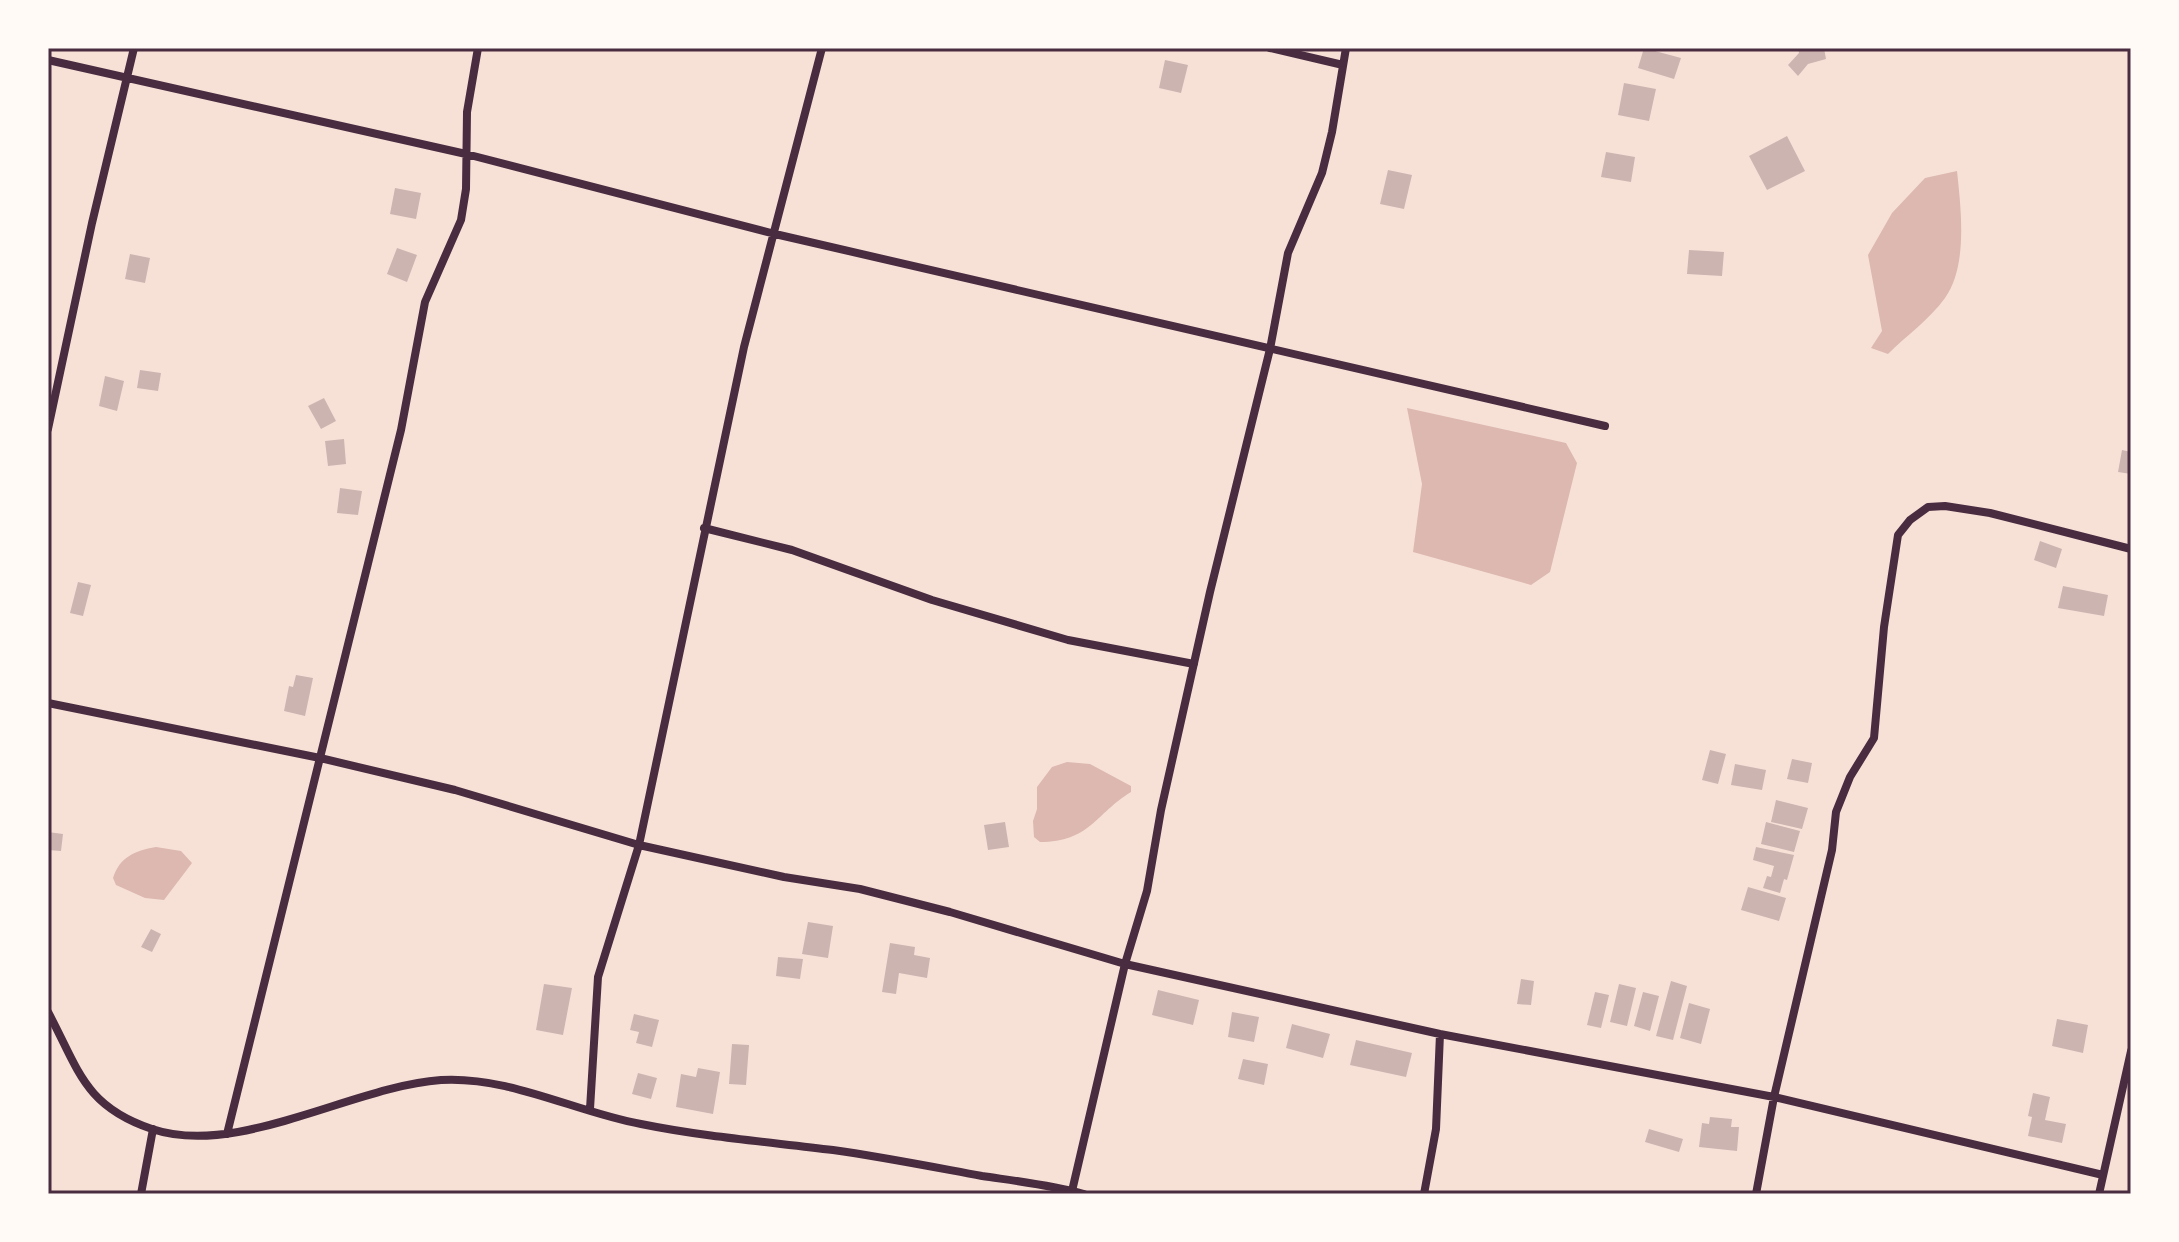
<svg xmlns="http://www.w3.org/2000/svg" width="2179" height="1242" font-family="Ubuntu,sans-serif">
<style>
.water{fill:#dcb8b0}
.building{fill:#ccb4b1}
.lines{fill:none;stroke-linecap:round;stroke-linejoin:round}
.minor{stroke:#4a2c40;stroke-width:8}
.neatline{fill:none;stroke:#4a2c40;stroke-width:3}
</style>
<rect width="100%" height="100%" fill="#f7e1d7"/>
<path class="water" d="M1957,171C1961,209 1968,266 1945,298C1930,319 1906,336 1888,354L1871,348L1882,331L1868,255L1892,213L1925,178Z
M1407,408L1566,443L1577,463L1550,572L1531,585L1413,552L1422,484Z
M1067,762L1090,764L1131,786V792C1095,814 1090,842 1040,842L1034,837L1033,821L1037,809V787L1052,767Z
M156,847L181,851L192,863L164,900L145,898L116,885L113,878C120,857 134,851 156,847Z"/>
<path class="building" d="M1644,48L1681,58L1674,79L1638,68Z
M1798,48H1824L1826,59L1808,64L1798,76L1788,65L1799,53Z
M1165,60L1188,65L1181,93L1159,88Z
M1624,83L1656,89L1649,121L1618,115Z
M1787,136L1805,171L1767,190L1749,156Z
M1606,152L1635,157L1631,182L1601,177Z
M1388,170L1412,175L1404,209L1380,204Z
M395,188L421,193L416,219L390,214Z
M397,248L417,255L407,282L387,274Z
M1689,250L1724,252L1722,276L1687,274Z
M130,254L150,258L145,283L125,279Z
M140,370L161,373L158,391L137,388Z
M105,376L124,381L117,411L99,406Z
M324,398L336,421L321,429L308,406Z
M344,439L346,464L328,466L325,441Z
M2122,450L2131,452V474L2118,472Z
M340,488L362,491L358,515L337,513Z
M2040,541L2062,549L2056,568L2034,560Z
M78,582L91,585L83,616L70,613Z
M2063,586L2108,595L2104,616L2058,608Z
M296,675L313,678L305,716L284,711L289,686L293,687Z
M1710,750L1726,754L1718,784L1702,780Z
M1792,759L1812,763L1808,783L1787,779Z
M1735,764L1766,770L1762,790L1731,785Z
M1776,800L1808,808L1802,829L1771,822Z
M1005,822L1009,847L988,850L984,825Z
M1766,822L1800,831L1794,852L1761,844Z
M48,832L63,834L61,851L48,850Z
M1756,847L1794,855L1787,880L1784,879L1780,893L1763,888L1767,876L1771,877L1774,866L1753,860Z
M1748,887L1786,898L1779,921L1741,910Z
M808,922L833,926L828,958L802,954Z
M151,929L161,934L152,952L141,947Z
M890,943L915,947L914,955L930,958L927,978L899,973L896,994L882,992Z
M778,957L803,959L800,979L776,976Z
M1521,979L1534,981L1531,1005L1517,1004Z
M1671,981L1687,986L1673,1040L1656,1036Z
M544,984L572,988L563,1035L536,1030Z
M1619,984L1636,988L1627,1026L1610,1022Z
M1158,990L1199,1000L1193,1025L1152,1015Z
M1595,992L1609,995L1601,1028L1587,1025Z
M1643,992L1659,996L1650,1031L1634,1026Z
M1689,1003L1710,1009L1701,1044L1680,1038Z
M1232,1012L1259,1017L1254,1042L1228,1037Z
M634,1014L659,1020L652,1047L636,1043L639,1032L630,1030Z
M2057,1019L2088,1025L2083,1053L2052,1046Z
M1292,1024L1330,1034L1323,1058L1286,1048Z
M1356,1040L1412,1053L1406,1077L1350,1065Z
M732,1044L749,1045L746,1085L729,1084Z
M1243,1059L1268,1064L1264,1085L1238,1079Z
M698,1068L720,1072L713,1114L676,1107L681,1074L696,1077Z
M638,1073L657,1078L651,1099L632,1094Z
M2033,1093L2050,1097L2045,1120L2066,1124L2062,1143L2028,1136L2032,1117L2028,1116Z
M1710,1117L1732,1119L1731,1127H1739L1737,1151L1699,1147L1702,1123L1709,1124Z
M1649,1129L1683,1139L1679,1152L1645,1142Z"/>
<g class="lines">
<path class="minor" d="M1270,48L1343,65
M48,60L466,154L775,234L1605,426
M48,429L92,223L134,48
M704,528L792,550L932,600L1068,640L1194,664
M48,703L320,758L455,790L639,845L784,877L860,889L950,912L1125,964L1440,1034L1774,1097L2103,1175
M48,1012C79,1070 84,1106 152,1129C238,1158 353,1086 441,1080C510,1076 575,1112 641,1124C705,1137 769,1142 833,1150C883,1157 933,1167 982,1176C1016,1181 1051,1185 1084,1194
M590,1109L598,977L639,845L744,347L822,48
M227,1134L401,430L425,302L461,220L466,189L467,112L478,48
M1072,1191L1125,964L1147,891L1161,810L1210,592L1270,349L1288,253L1322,173L1332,132L1346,48
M141,1194L153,1129
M1424,1194L1436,1129L1440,1034
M1756,1194L1774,1097L1832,850L1836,812L1850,777L1874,738L1884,627L1898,535L1910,520L1928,507L1945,506L1990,513L2131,549
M2099,1194L2131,1051"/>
</g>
<rect width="2179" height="1242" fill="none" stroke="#fffaf5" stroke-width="100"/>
<rect x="50" y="50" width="2079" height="1142" class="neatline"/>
</svg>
